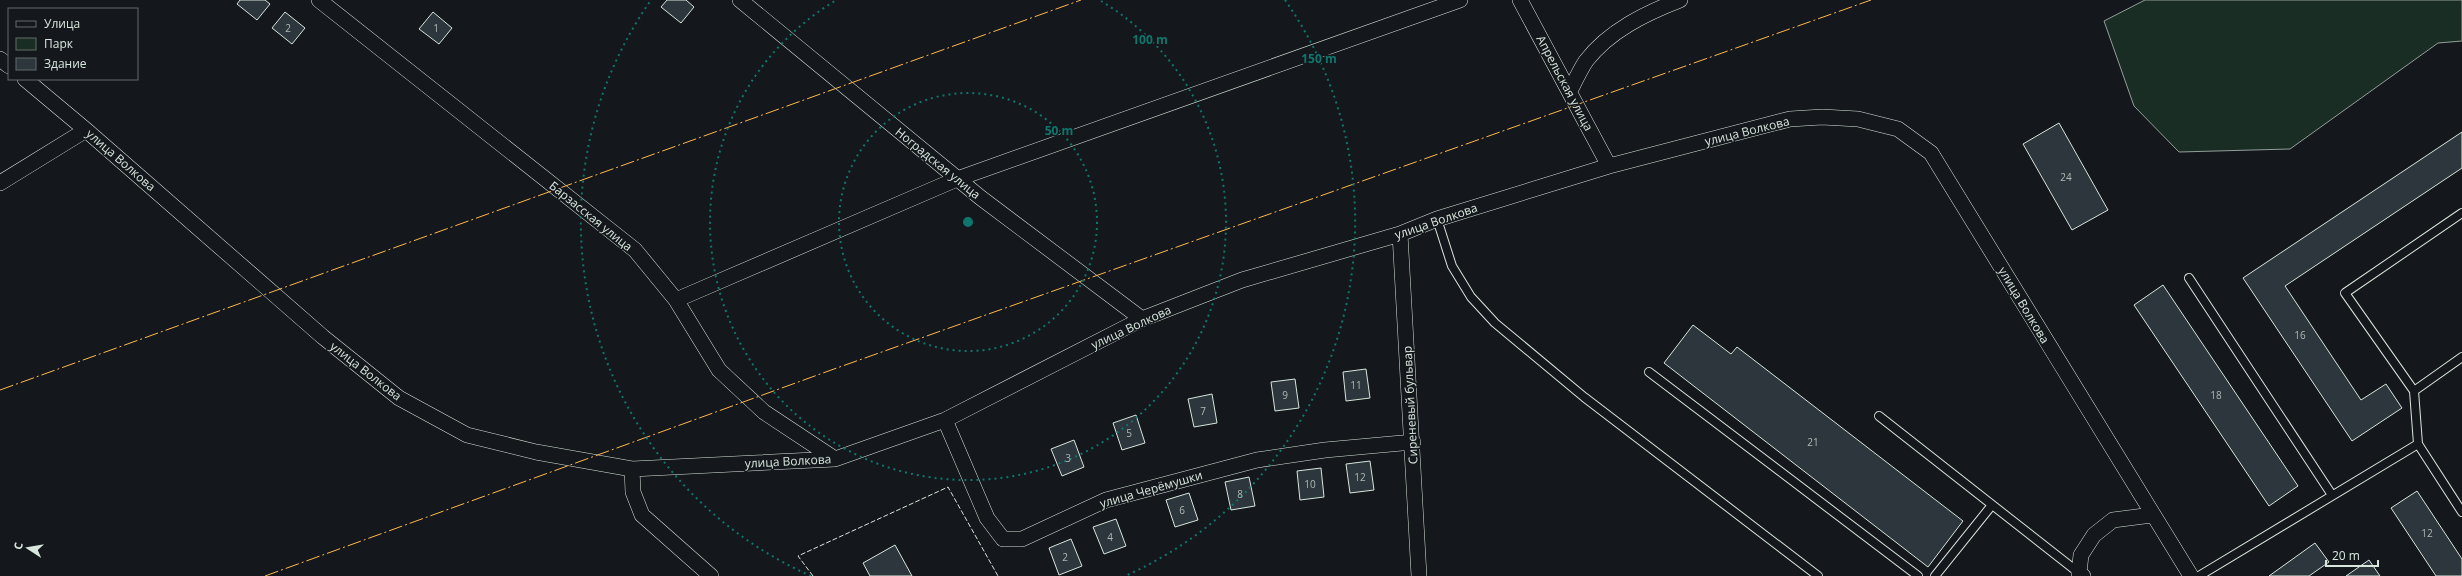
<svg xmlns="http://www.w3.org/2000/svg" width="2462" height="576" font-family="'Open Sans',sans-serif">
<style>
.green{fill:#1a2d24;stroke:#939e99}
.building{fill:#2c363c;stroke:#d8e6dc}
.lines{fill:none;stroke-linecap:round;stroke-linejoin:round}
.service-casing{stroke:#d8e6dc;stroke-width:10}
.minor-casing{stroke:#d8e6dc;stroke-width:16}
.service{stroke:#14181c;stroke-width:8}
.minor{stroke:#14181c;stroke-width:15}
.fence{stroke:#d8e6dc;stroke-width:1;stroke-dasharray:5 2;stroke-linecap:butt}
.power{stroke:#ffb74d;stroke-width:1;stroke-dasharray:14 3 2 3;stroke-linecap:butt}
.ring{fill:none;stroke:#0f766e;stroke-width:2;stroke-dasharray:2 4}
.labels{text-anchor:middle;dominant-baseline:central;stroke-width:3;stroke-linejoin:round;paint-order:stroke}
.number-label{font-size:10px;fill:#adbab4}
.street-label{font-size:12px;fill:#d8e6dc;stroke:#14181c}
.centre{fill:#0f766e;stroke:#14181c;stroke-width:2}
.ring-label{font-size:12px;text-anchor:middle;font-weight:bold;fill:#0f766e;stroke:#14181c;stroke-width:3;stroke-linejoin:round;paint-order:stroke}
</style>
<rect width="100%" height="100%" fill="#14181c"/>
<path class="green" d="M2145,0H2462V41L2438,43L2290,149L2179,152L2134,106L2104,21Z"/>
<path class="building" d="M240,0H265L270,4L257,20L237,4Z
M667,0H686L694,7L681,23L661,7Z
M285,12L305,28L292,44L272,28Z
M433,12L452,28L439,44L419,29Z
M2059,123L2108,210L2072,230L2023,144Z
M2462,132V168L2285,286L2361,400L2386,384L2402,408L2352,441L2243,278Z
M2163,285L2298,486L2269,506L2134,305Z
M1693,325L1731,354L1737,347L1963,521L1928,567L1664,363Z
M1366,369L1370,398L1346,401L1343,372Z
M1295,379L1299,408L1275,411L1271,382Z
M1212,394L1217,423L1194,427L1188,399Z
M1136,415L1145,443L1122,450L1113,423Z
M1074,440L1084,467L1062,476L1051,449Z
M1370,461L1374,490L1350,493L1346,464Z
M1321,468L1324,497L1300,500L1297,471Z
M1249,477L1255,506L1231,510L1225,482Z
M2417,491L2462,559V576H2436L2391,508Z
M1189,493L1198,520L1175,527L1166,500Z
M1116,519L1126,546L1104,554L1093,527Z
M1071,539L1082,566L1059,575L1049,548Z
M2315,543L2329,562L2309,576H2269Z
M895,545L912,576H870L863,563Z
M2369,560L2380,576H2346Z"/>
<g class="lines">
<g class="service-casing">
<path id="service" d="M1437,219L1452,266L1471,297L1495,323L1584,397L1818,576
M2189,278L2332,495
M1649,372L1918,576
M2414,391L2345,293L2462,213
M1879,416L2079,573
M2418,444L2462,512
M1935,576L1992,505
M2199,576L2418,444L2414,391L2462,357"/>
</g>
<g class="minor-casing">
<path id="minor" d="M319,0L635,250L676,300L719,370L764,412L835,459
M740,0L981,198L1142,319
M1520,0L1609,166
M0,59L9,66
M25,79L86,130L323,337L399,398L467,435L536,452L632,469L835,459L945,420L1142,319L1242,280L1400,234L1437,219L1609,166L1790,119L1822,117L1858,119L1898,129L1931,153L2191,576
M1570,91C1575,81 1580,70 1586,61C1609,31 1646,13 1680,0
M0,183L86,130
M1400,234L1419,576
M676,300L957,179L1460,0
M945,420L987,518L1003,539H1022L1106,500L1257,460L1325,450L1413,442
M632,469L633,492L642,515L711,576
M2083,576L2079,573L2081,555L2094,535L2113,520L2152,515"/>
</g>
<use href="#service" class="service"/>
<use href="#minor" class="minor"/>
<path class="fence" d="M813,576L798,556L948,487L998,576"/>
<path class="power" d="M0,390L1081,0
M265,576L834,369L1871,0"/>
</g>
<g class="ring">
<circle cx="968" cy="222" r="129"/>
<path d="M1101 1A258 258 0 1 1 835 1"/>
<path d="M811 576A387 387 0 0 1 651 0M1285 0A387 387 0 0 1 1125 576"/>
</g>
<g class="labels">
<g class="number-label">
<text x="288" y="28">2</text>
<text x="436" y="28">1</text>
<text x="2066" y="177">24</text>
<text x="2300" y="335">16</text>
<text x="1356" y="385">11</text>
<text x="1285" y="395">9</text>
<text x="2216" y="395">18</text>
<text x="1203" y="411">7</text>
<text x="1129" y="433">5</text>
<text x="1813" y="442">21</text>
<text x="1068" y="458">3</text>
<text x="1360" y="477">12</text>
<text x="1310" y="484">10</text>
<text x="1240" y="494">8</text>
<text x="1182" y="510">6</text>
<text x="2427" y="533">12</text>
<text x="1110" y="537">4</text>
<text x="1065" y="557">2</text>
</g>
<g class="street-label">
<text transform="translate(1565 83) rotate(62)">Апрельская улица</text>
<text transform="translate(1747 131) rotate(-14)">улица Волкова</text>
<text transform="translate(121 160) rotate(41)">улица Волкова</text>
<text transform="translate(938 163) rotate(39)">Ноградская улица</text>
<text transform="translate(591 216) rotate(39)">Барзасская улица</text>
<text transform="translate(1436 221) rotate(-19)">улица Волкова</text>
<text transform="translate(2024 305) rotate(59)">улица Волкова</text>
<text transform="translate(1131 327) rotate(-25)">улица Волкова</text>
<text transform="translate(366 371) rotate(38)">улица Волкова</text>
<text transform="translate(1410 405) rotate(-93)">Сиреневый бульвар</text>
<text transform="translate(788 461) rotate(-3)">улица Волкова</text>
<text transform="translate(1151 489) rotate(-16)">улица Черёмушки</text>
</g>
</g>
<circle cx="968" cy="222" r="6" class="centre"/>
<g class="ring-label">
<text x="1150" y="44">100 m</text>
<text x="1319" y="63">150 m</text>
<text x="1059" y="135">50 m</text>
</g>
<rect x="8" y="8" width="130" height="72" fill="#14181c" stroke="#626a69"/>
<rect x="16" y="21" width="20" height="6" fill="#14181c" stroke="#626a69"/>
<text x="44" y="28" font-size="12" fill="#d8e6dc">Улица</text>
<rect x="16" y="38" width="20" height="12" fill="#1a2d24" stroke="#626a69"/>
<text x="44" y="48" font-size="12" fill="#d8e6dc">Парк</text>
<rect x="16" y="58" width="20" height="12" fill="#2c363c" stroke="#626a69"/>
<text x="44" y="68" font-size="12" fill="#d8e6dc">Здание</text>
<g transform="translate(28 548) rotate(282)" stroke="#14181c" stroke-width="3" paint-order="stroke">
<path d="M0-3L7 15L0 10L-7 15Z" fill="#d8e6dc"/>
<text y="-6" font-size="11" font-weight="bold" text-anchor="middle" fill="#d8e6dc">С</text>
</g>
<path d="M2326 560v6h52v-6" fill="none" stroke="#d8e6dc" stroke-width="2"/>
<text x="2332" y="560" font-size="12" fill="#d8e6dc" stroke="#14181c" stroke-width="3" paint-order="stroke">20 m</text>
</svg>
